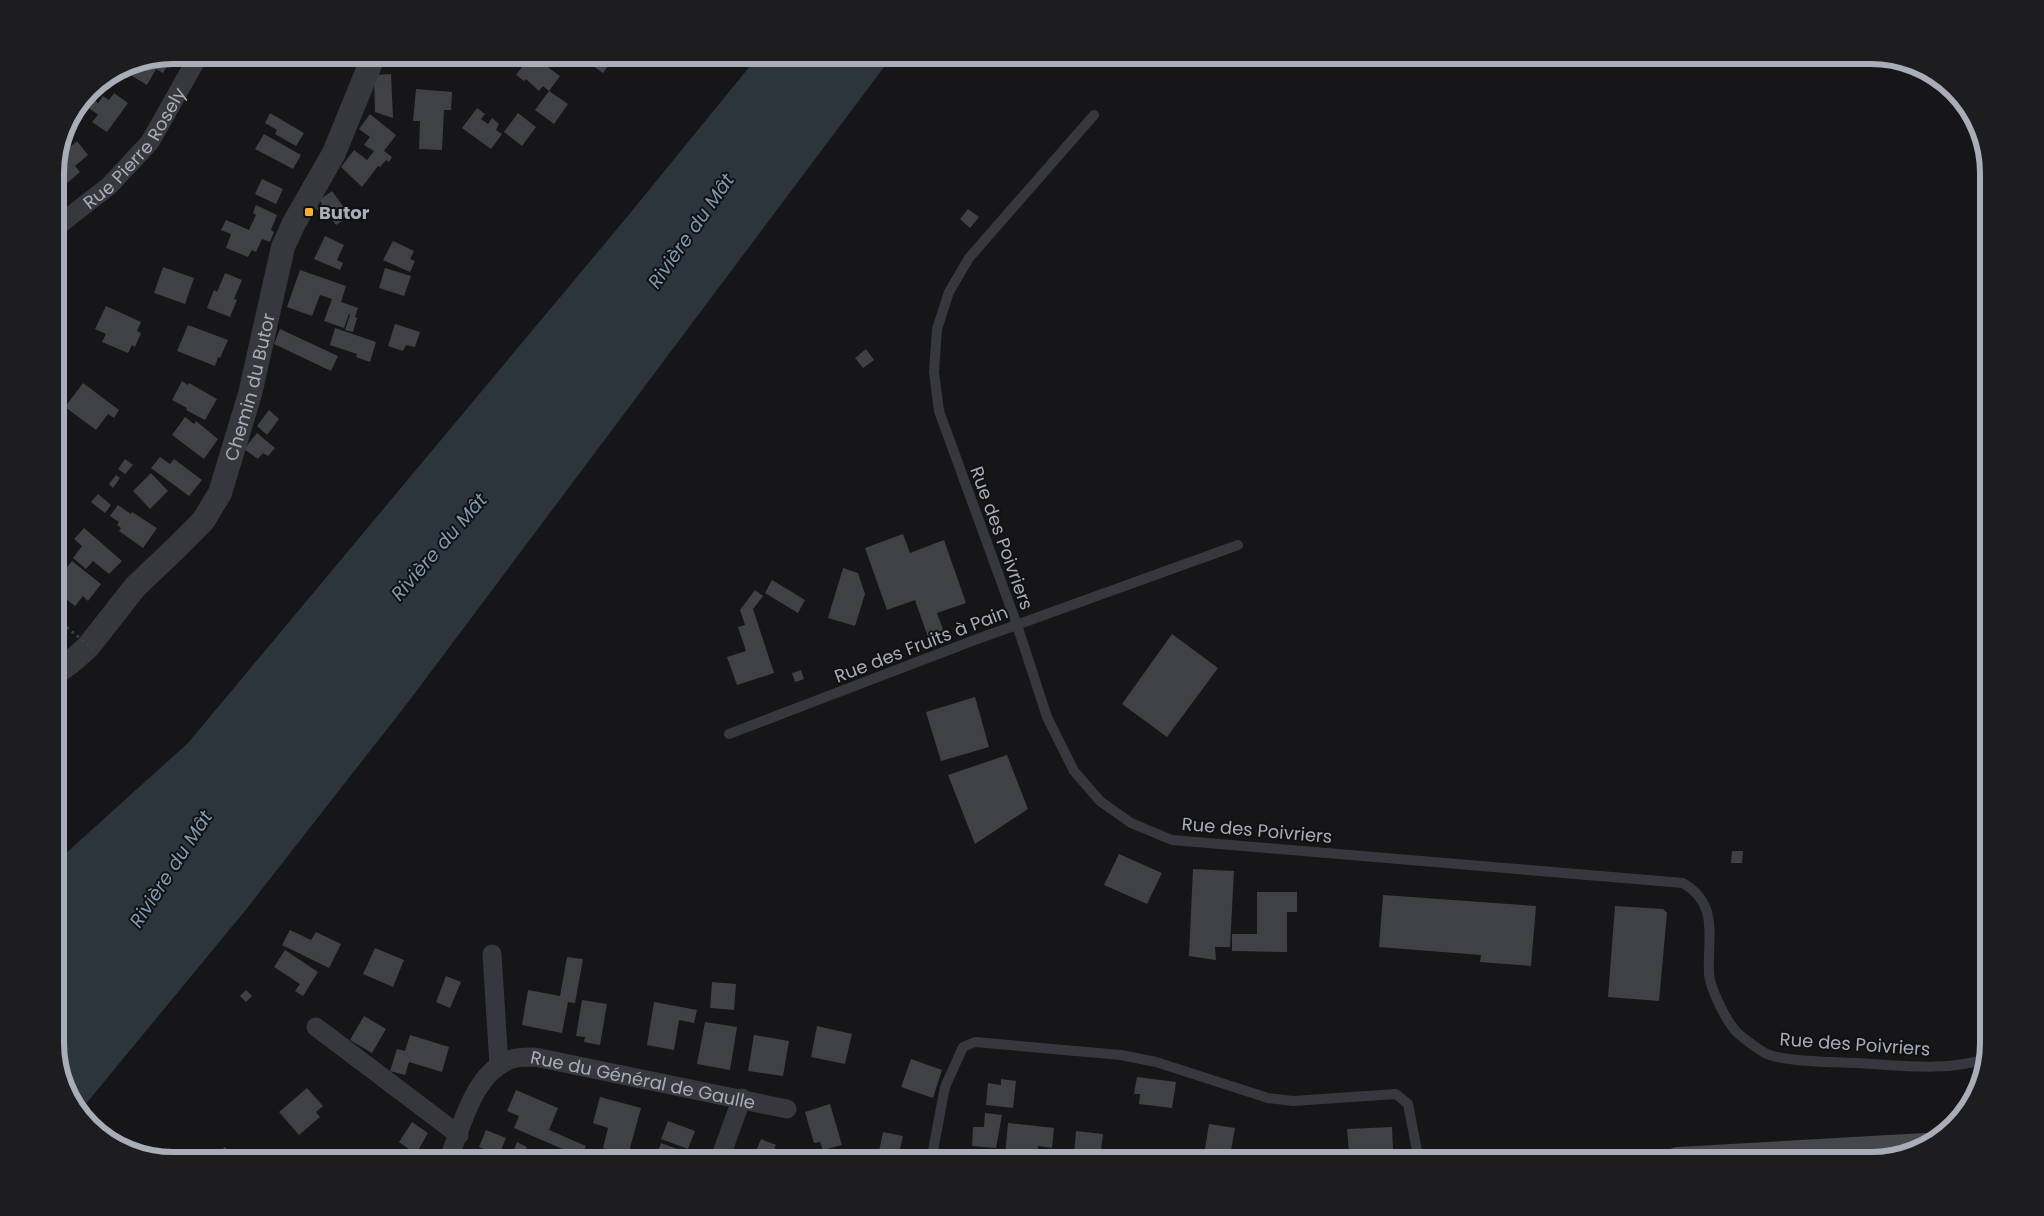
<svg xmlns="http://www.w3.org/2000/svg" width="2044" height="1216" font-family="Poppins,sans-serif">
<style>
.water{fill:#2c353c}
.building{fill:#404145}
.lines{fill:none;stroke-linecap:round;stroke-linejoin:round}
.path{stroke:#3d3f44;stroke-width:3;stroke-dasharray:2.5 4;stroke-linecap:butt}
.service{stroke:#37383d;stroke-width:10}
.minor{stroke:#37383d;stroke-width:19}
.tertiary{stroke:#37383d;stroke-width:24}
.secondary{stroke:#45474d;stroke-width:28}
.path-bridge{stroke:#3d3f44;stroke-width:3;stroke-dasharray:2.5 4;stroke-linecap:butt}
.poi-dot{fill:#f2b134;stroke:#111113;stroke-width:2}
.labels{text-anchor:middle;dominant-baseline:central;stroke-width:4;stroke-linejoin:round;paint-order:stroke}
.street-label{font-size:18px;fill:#a8adb8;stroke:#111113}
.poi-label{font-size:18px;font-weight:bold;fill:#a8adb8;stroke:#111113;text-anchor:start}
.water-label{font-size:19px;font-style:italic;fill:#7f9bb3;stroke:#111113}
.rim{fill:none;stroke:#a8adb8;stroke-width:6}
</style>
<rect width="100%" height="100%" fill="#161618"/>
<path class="water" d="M759,55H893L409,701L244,912L80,1111L71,1102L55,1051V863L188,743L627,217Z"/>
<path class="building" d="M531,55L560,76L549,91L543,86L539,91L526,79L524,81L516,75Z
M589,55H616L603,73L585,60Z
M169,56L172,57L163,73L156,69L147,85L132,76L136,69L130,65L132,63Z
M391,74L393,118L375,112L374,75Z
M416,89L452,92L451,110H444L442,150L419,149L420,121H413Z
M549,91L568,104L554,124L535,110Z
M114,93L128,103L107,132L92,122L98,115L81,102L86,95L98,103L103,96L109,100Z
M477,108L485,114L481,119L488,124L492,118L499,124L496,130L502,134L491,149L462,128Z
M270,113L304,133L296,146L275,134L277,130L265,123Z
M518,113L536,127L522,146L504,132Z
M370,114L396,135L384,151L392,157L389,162L386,160L380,167L378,166L362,187L341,167L354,150L367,160L374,151L364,145L370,137L359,129Z
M264,134L301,155L293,169L255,149Z
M62,138L70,147L77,141L88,155L75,166L80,172L66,184L55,171Z
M262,179L283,189L276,204L255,194Z
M332,191L346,210L339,216L342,221L336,225L329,215L324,219L316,208L322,204L319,200Z
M256,205L277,215L271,230L274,232L270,242L262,239L256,252L252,250L248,257L226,248L231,234L221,230L226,220L249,230L256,215L253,213Z
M968,209L979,217L970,228L960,219Z
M325,236L344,245L337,260L343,263L340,270L314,259Z
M393,241L414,251L410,259L415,261L410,272L383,260Z
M163,267L194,278L185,304L154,293Z
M385,268L411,276L404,296L379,288Z
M300,270L346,286L341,302L358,308L355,317L357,318L353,332L345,330L350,315L349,314L344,328L324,321L332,299L320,295L312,316L287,307Z
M225,273L242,280L234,299L237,300L230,317L207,308L214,290L217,292Z
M55,290L64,296L55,307Z
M106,306L141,322L137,331L141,333L135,347L132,345L128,353L102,342L106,334L95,329Z
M395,324L420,332L415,347L406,345L403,351L388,346Z
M188,325L228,340L220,358L218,357L215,366L177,351Z
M335,328L376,342L370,362L356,357L357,354L330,345Z
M280,329L338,356L331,371L274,344Z
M866,349L874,360L863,368L855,358Z
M182,381L188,385L189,383L217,399L205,420L186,410L187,408L172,400Z
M83,383L119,410L114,418L108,414L96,430L65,407Z
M269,410L279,419L267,435L257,426Z
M185,417L194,424L196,421L218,439L204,459L172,435Z
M257,433L275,448L268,456L263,453L258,459L244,449Z
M160,457L170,464L174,459L202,480L189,496L151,468Z
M125,459L133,465L125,474L118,469Z
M151,473L168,491L150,509L133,491Z
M116,475L120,478L113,488L109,484Z
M98,494L111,505L105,513L91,502Z
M118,505L131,514L132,512L157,528L143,548L119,531L121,528L117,525L119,522L110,516Z
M84,528L122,561L109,574L93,561L86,569L73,558L82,546L74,539Z
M903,534L910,553L944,540L966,603L937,613L944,632L928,637L915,600L887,610L865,548Z
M72,561L101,584L88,601L83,596L75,606L58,593L66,583L59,577Z
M843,568L858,573L865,594L855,626L828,618Z
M772,580L805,600L798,613L765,593Z
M755,590L763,596L753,609L774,673L737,685L727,657L746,651L738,627L745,625L740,610Z
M1172,634L1218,668L1167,737L1122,704Z
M801,670L804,679L795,682L792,673Z
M975,697L989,747L941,761L926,712Z
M1007,755L1028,809L975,844L948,775Z
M1732,851H1743L1742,863H1731Z
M1119,854L1162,873L1147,904L1104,885Z
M1193,869L1234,871L1230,947H1215L1216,960L1189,956Z
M1257,892H1297V912H1287V952L1232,951V934H1257Z
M1383,895L1536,906L1531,966L1480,962L1481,955L1379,947Z
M1615,906L1663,909L1667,913L1659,1001L1608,997Z
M290,930L311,940L316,932L341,944L329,968L282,945Z
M375,948L404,960L393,987L363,974Z
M285,950L318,972L303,996L295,991L300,984L274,967Z
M567,957L583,959L575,1003L568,1002L562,1033L522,1025L528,990L560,996Z
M446,976L461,982L450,1008L436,1002Z
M712,982L736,984L734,1010L710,1008Z
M246,990L252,996L246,1002L240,996Z
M582,1000L607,1004L600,1045L584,1042L585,1037L576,1036Z
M654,1002L697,1010L694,1023L679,1020L674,1050L647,1045Z
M364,1016L386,1029L372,1053L350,1040Z
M705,1022L737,1027L730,1070L697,1064Z
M817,1026L852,1034L845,1064L811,1057Z
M410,1035L449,1047L442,1072L409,1062L405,1075L390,1071L397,1049L405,1051Z
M754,1035L789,1041L783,1076L748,1071Z
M911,1059L942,1070L933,1098L901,1087Z
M1137,1077L1176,1082L1172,1108L1139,1104L1140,1094H1134Z
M1001,1079L1016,1081L1013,1108L986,1105L988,1083L1001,1085Z
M307,1088L323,1106L316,1112L320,1117L299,1135L279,1112Z
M516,1090L558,1108L549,1130L586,1146L581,1157L514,1128L519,1116L507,1111Z
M600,1097L641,1108L628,1155L603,1148L608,1128L593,1123Z
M830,1104L842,1145L823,1150L820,1142L814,1143L805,1112Z
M985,1113L1002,1115L996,1148L972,1146L973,1127H984Z
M668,1121L695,1131L688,1149L661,1139Z
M412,1122L428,1133L416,1154L399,1142Z
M1008,1123L1054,1128L1052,1148L1038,1146V1152L1023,1151L1022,1157L1005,1155Z
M1209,1124L1235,1128L1229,1161H1203Z
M1392,1127L1393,1149L1349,1152L1347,1129Z
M486,1130L506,1138L499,1155L479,1147Z
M1076,1131L1103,1134L1100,1158L1074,1155Z
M883,1132L903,1136L899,1153L905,1154L904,1161H877Z
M761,1139L776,1145L774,1148L786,1153L782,1161H752Z
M517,1142L527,1147L520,1161H513L510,1160Z
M661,1143L688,1153L685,1161H655Z
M225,1147L237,1161H226L219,1152Z
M503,1150L510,1153L507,1161H499Z"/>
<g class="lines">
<path class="path" d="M1927,70L1932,73"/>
<path class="service" d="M1094,115L969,258L949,292L937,329L934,372L939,411L1017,625L1047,717L1074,771L1100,801L1131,823L1172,840L1683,883C1720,905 1707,937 1709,974C1710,988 1725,1018 1734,1029C1738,1035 1759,1050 1767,1054C1786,1062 1835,1062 1857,1063C1897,1065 1947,1072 1985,1059
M729,734L972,641L1238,545
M932,1157L960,1161
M931,1161L945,1087L963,1047L975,1042L1121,1055L1156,1062L1268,1098L1293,1101L1396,1094L1408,1104L1419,1161"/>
<g class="minor">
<path id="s1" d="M55,228L109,186L150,142L199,55"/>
<path d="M492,954L499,1065"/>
<path d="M316,1027L459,1135"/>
<path id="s2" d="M448,1161C462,1126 474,1068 516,1058C522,1057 529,1057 535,1057L787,1109"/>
<path d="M719,1161L742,1098"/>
</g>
<path class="tertiary" id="s3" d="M55,673L71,662L88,647L135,587L176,548L203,521L220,493L250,394L283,247L294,223L334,153L374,55"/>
<path class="secondary" d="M1678,1161L1925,1147"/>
<path class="path-bridge" d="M62,623L96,652"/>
</g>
<rect class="poi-dot" x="304" y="207" width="10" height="10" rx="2.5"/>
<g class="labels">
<g class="street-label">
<text stroke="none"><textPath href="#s1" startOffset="114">Rue Pierre Rosely</textPath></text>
<text stroke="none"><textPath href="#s3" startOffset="356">Chemin du Butor</textPath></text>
<text transform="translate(1002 538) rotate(70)">Rue des Poivriers</text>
<text transform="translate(921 644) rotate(-21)">Rue des Fruits à Pain</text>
<text transform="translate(1257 830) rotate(5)">Rue des Poivriers</text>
<text transform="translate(1855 1044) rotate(4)">Rue des Poivriers</text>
<text stroke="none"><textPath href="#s2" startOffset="258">Rue du Général de Gaulle</textPath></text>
</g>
<g class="poi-label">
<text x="319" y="212">Butor</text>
</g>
<g class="water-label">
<text transform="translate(691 231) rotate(-55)">Rivière du Mât</text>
<text transform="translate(439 547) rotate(-49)">Rivière du Mât</text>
<text transform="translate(171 869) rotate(-57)">Rivière du Mât</text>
</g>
</g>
<path d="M0 0H2044V1216H0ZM173 64H1871A109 109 0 0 1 1980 173V1043A109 109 0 0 1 1871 1152H173A109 109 0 0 1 64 1043V173A109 109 0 0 1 173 64Z" fill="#1d1d20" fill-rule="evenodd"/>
<path class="rim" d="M173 64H1871A109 109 0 0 1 1980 173V1043A109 109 0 0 1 1871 1152H173A109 109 0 0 1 64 1043V173A109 109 0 0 1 173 64Z"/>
</svg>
